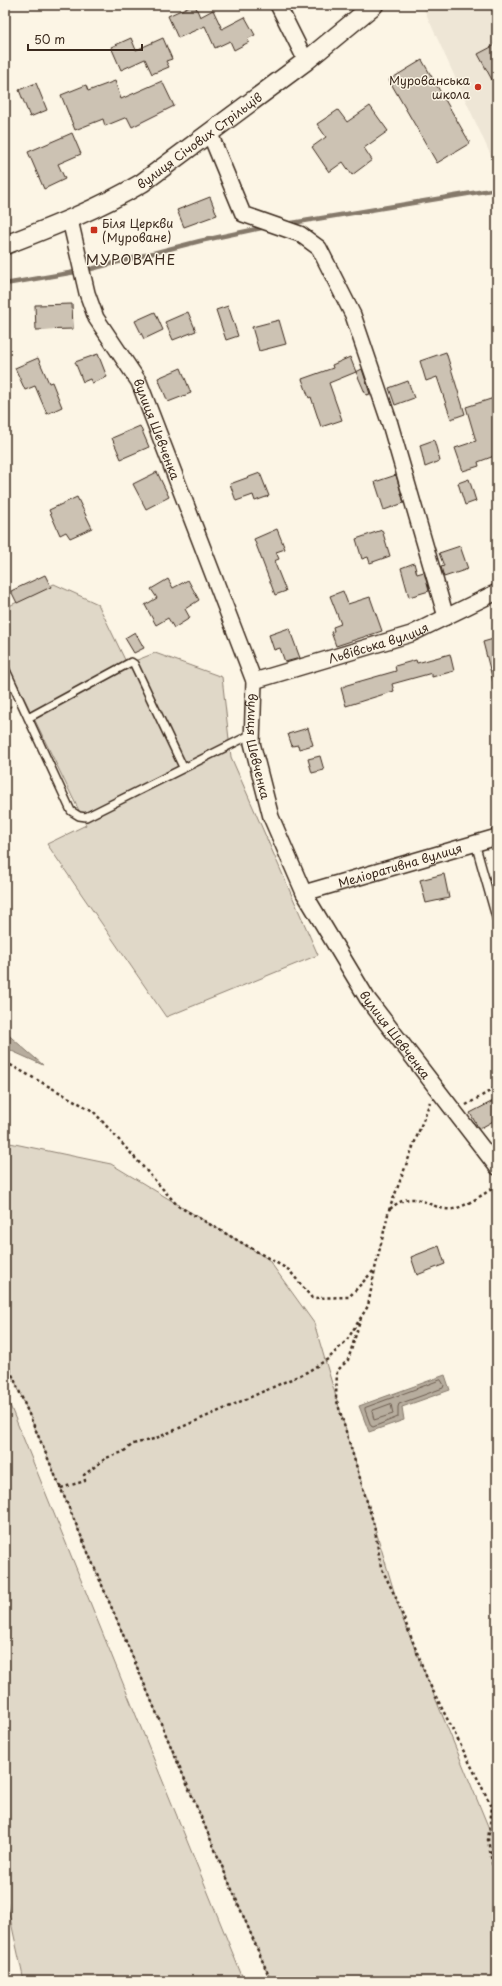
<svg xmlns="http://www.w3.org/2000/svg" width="502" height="1986" font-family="'Playpen Sans',sans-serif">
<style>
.built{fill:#eee6d6}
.green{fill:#e0d8c8;stroke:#8e8173}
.water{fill:#b7ad9e;stroke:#85796b}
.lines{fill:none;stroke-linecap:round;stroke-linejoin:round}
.shore{stroke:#6d5e51;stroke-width:1}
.stream{stroke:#85796b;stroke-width:4.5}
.building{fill:#ccc2b3;stroke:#3b2a1e}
.service-casing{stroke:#3b2a1e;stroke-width:10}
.minor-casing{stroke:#3b2a1e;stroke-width:18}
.tertiary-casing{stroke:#3b2a1e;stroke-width:21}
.path{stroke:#3b2a1e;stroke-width:2.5;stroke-dasharray:3 3;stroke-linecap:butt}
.service{stroke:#fcf5e5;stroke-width:7}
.minor{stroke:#fcf5e5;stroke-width:15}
.tertiary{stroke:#fcf5e5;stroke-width:18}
.poi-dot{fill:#c8321e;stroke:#fcf5e5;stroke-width:1.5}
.labels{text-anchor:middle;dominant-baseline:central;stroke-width:3;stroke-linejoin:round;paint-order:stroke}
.poi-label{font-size:12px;fill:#3b2a1e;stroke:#fcf5e5;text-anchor:end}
.street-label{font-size:12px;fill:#3b2a1e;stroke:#fcf5e5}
.quarter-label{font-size:14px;letter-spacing:1px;fill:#3b2a1e;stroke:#fcf5e5}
</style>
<rect width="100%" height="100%" fill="#fcf5e5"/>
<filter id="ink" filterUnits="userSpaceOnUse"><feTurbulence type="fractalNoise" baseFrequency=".025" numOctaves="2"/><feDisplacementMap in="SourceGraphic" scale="8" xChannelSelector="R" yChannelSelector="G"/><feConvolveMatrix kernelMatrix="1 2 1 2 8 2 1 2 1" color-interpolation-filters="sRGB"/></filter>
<g filter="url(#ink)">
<path class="built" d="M422,5H497V169Z"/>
<path class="green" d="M54,584L98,604L127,664L155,653L222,677L231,757L318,955L166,1017L47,844L86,825L5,659V608Z
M5,1142L111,1164L268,1259L314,1323L401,1615L497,1848V1981H271L5,1358Z
M5,1393L244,1981H24L5,1895Z"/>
<path class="water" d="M5,1032L43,1065L5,1048Z
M445,1375L450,1390L402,1407L404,1420L369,1432L359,1406Z"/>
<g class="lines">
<path class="shore" d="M441,1380L444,1385L443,1388L399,1404L398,1407V1417L373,1427L371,1426L365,1410V1408Z
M391,1404L393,1414L374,1420L372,1411Z"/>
<path class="stream" d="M286,224L497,189
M5,284L87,270L200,241L266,227"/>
</g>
<path class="building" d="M192,5H195L200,17L213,10L222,29L245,17L255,35L247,39L249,42L234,50L230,41L215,48L205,26L178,38L168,16Z
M131,38L136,50L163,38L172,59L166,61L169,67L152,74L145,59L121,70L111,47Z
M497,44V89L478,54Z
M422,60L470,143L437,163L389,80Z
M115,81L121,99L162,81L174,106L132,127L127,117L105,126L103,119L75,130L61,95L86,85L88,91Z
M36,83L47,110L30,117L19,90Z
M370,106L388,131L364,148L372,160L352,175L343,162L329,172L312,147L326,137L317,124L338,110L347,122Z
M72,133L81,154L58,164L65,179L44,189L28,152Z
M210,197L217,215L184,227L177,210Z
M72,304L73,329L36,330L35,305Z
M228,306L238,336L226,340L216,310Z
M155,312L163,330L144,339L135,321Z
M188,312L196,331L173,340L165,322Z
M279,320L286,344L259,351L252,327Z
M446,352L465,414L451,419L437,377L426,381L420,361Z
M98,354L107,377L92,383L90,379L83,382L75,362Z
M350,357L356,372L329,383L342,420L321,427L311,397L309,398L302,379L333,368L332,365Z
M38,358L49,383L52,382L62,407L47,414L35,386L25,390L15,368Z
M181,368L191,393L168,402L158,378Z
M362,369L370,394L366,395L356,372Z
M408,381L414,398L395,405L389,388Z
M497,397V455L478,462L479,466L463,471L455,448L476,441L466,407Z
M140,426L149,447L121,459L112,438Z
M434,440L440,461L425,467L420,445Z
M157,472L169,497L146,509L133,484Z
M260,473L269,496L255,501L253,495L236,501L230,484Z
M396,475L404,503L384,510L375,482Z
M469,479L476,501L465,505L458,483Z
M77,497L92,528L70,538L66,532L60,535L49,510Z
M277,529L285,549L276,552L279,559L274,561L286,591L275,595L254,539Z
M382,530L390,556L370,563L368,557L362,559L356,539Z
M460,546L468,569L444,577L441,567L444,566L439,553Z
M414,563L417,574L424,572L429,591L409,597L401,568Z
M45,575L51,587L17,603L11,591Z
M168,579L173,588L188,580L199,600L185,609L190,618L174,628L168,618L156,625L145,605L157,598L151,589Z
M343,591L348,604L370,597L382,631L336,646L331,632L334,631L333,627L341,624L330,596Z
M289,628L300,658L285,662L280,648L274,650L269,635Z
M135,632L144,648L134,653L125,638Z
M497,638V681H493L483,642Z
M450,654L454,671L432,677V673L392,684L394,691L346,706L341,688L347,685L396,671L395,666L416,660L417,663Z
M308,728L313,745L299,749L298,745L292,746L288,734Z
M320,756L324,770L312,773L308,759Z
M444,874L449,898L426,903L420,880Z
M497,1099V1119L479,1129L470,1113Z
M439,1246L445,1264L417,1275L411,1257Z"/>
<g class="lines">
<g class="service-casing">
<path id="service" d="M5,668L71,811L79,816L86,817L252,734
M28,718L131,662L134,664L183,767
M475,843L497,921"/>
</g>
<g class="minor-casing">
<g id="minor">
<path d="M278,5L306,61"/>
<path d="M210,134L243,214L300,234L319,248L353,315L390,424L446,617"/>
<path id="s1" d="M70,220L87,293L96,318L139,382L254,681L252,743L271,817L304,893L367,998L497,1167"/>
<path id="s2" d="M254,681L411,634L497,592"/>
<path id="s3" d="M304,893L497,837"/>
</g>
</g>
<g class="tertiary-casing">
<g id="tertiary">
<path id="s4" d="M5,245C52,227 98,209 142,183L306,61L374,5"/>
</g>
</g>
<path class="path" d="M5,703L11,707
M5,1062L93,1111L178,1206L289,1270L312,1298L349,1297L375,1269L389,1210L430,1102
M466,1105L497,1087
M390,1209C417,1185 430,1212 453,1209C466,1207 486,1192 497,1186
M361,1318L348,1360L337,1371L336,1398L374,1525L381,1567L396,1598L428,1681L492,1807L488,1840L497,1889
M5,1358L271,1981
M61,1488L85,1481L84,1475L106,1458L123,1452L133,1444L154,1439L226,1408L307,1372L328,1359L347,1340L368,1306L375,1269"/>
<use href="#service" class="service"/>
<use href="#minor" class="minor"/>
<use href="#tertiary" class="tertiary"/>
</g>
</g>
<g class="poi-dot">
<circle cx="478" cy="87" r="4"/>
<rect x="90" y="226" width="8" height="8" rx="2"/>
</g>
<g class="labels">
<g class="poi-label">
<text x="470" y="80">Мурованська<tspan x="470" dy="14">школа</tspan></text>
<text x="102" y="223" text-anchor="start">Біля Церкви<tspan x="102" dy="14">(Муроване)</tspan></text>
</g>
<g class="street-label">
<text stroke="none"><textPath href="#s4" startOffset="222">вулиця Січових Стрільців</textPath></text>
<text stroke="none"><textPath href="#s1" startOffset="229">вулиця Шевченка</textPath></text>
<text stroke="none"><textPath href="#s2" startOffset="130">Львівська вулиця</textPath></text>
<text stroke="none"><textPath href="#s1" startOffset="565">вулиця Шевченка</textPath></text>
<text stroke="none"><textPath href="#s3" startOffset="100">Меліоративна вулиця</textPath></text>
<text stroke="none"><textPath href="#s1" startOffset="889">вулиця Шевченка</textPath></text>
</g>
<g class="quarter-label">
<text x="131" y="259">МУРОВАНЕ</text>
</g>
</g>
<rect width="502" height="1986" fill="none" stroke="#fcf5e5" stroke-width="20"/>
<rect x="10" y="10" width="482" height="1966" fill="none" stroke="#3b2a1e" stroke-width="1.5" filter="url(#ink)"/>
<path d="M28 44v6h114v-6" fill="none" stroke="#3b2a1e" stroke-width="2"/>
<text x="34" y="44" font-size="12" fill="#3b2a1e" stroke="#fcf5e5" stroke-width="3" paint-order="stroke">50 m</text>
</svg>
